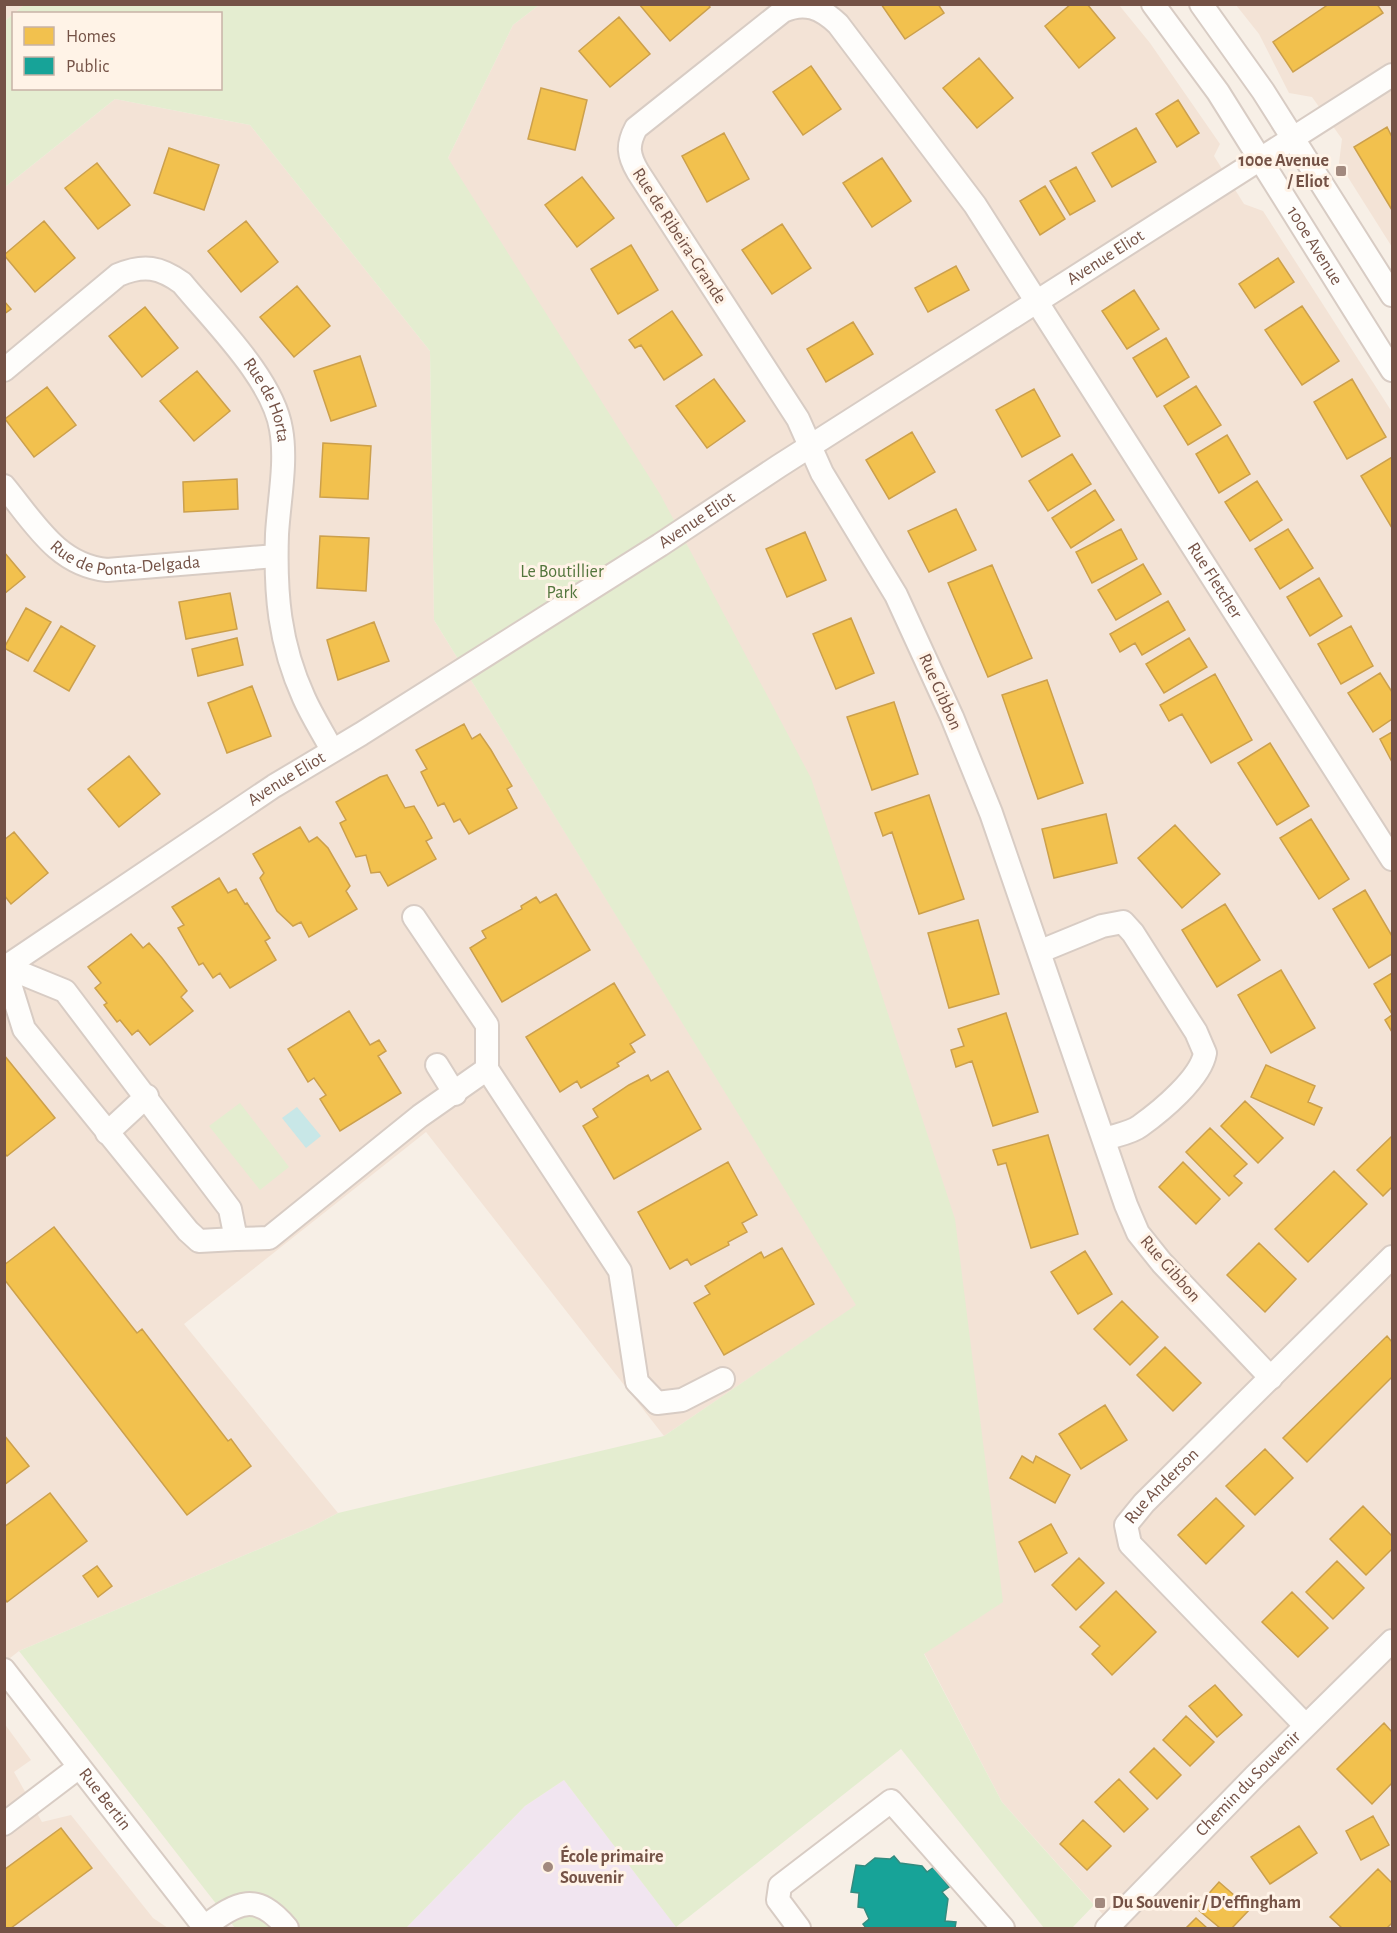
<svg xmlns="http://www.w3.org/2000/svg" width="1397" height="1933" font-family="'Alegreya Sans',sans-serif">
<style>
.residential{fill:#f3e3d6}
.education{fill:#f1e5f0}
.green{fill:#e4edd0;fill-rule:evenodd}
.water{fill:#c8e7e7}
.homes{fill:#f2c14e;stroke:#cca04c;stroke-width:1.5}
.public{fill:#17a398;stroke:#338b7f;stroke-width:1.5}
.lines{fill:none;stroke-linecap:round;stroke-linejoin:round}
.minor-casing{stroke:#d8ccc4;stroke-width:26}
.minor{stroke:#fefdfb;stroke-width:22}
.poi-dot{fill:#a2897e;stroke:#fff3e7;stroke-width:2}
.labels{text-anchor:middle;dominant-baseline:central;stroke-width:6;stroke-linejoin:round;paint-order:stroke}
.poi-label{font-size:18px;font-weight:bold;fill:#745246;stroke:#fff3e7;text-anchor:start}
.street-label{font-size:18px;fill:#745246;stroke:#fff3e7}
.park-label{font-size:18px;fill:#52753c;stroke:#fff3e7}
</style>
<rect width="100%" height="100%" fill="#f7efe6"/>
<path class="residential" d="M5,5H24L5,21Z
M539,5H1119L1150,43L1220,144L1214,156L1244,204L1263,211L1392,412V1928H1115L1002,1802L924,1653L1002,1602L448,158L513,25Z
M1236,5H1392V247L1339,163L1342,139L1312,97L1289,93L1259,34Z
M115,99L250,125L430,351L434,620L857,1305L664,1436L426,1132L184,1324L338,1513L311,1527L19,1651L5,1662V187Z
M4,1723L31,1760L14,1772L42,1822L71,1815L153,1918L168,1928H5Z"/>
<path class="education" d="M564,1780L677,1928H406L525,1806Z"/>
<path class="green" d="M24,5H539L513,25L448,158L660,494L811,778L955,1219L1003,1602L924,1654L1002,1802L1094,1905L1072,1928H1044L901,1749L676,1927L564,1780L525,1806L406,1928H235L19,1651L311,1527L338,1513L664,1436L856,1305L434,620L430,351L250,125L115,99L5,187V21ZM14,14H220V88H14Z
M240,1103L289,1167L260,1190L209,1126Z"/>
<path class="water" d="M297,1107L321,1136L306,1148L282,1118Z"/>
<path class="homes" d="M639,4H708L710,7L670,41Z
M881,4H938L944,13L905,39Z
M1071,4H1087L1115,38L1079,68L1045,26Z
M1329,4H1377L1383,13L1293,72L1273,42Z
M619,17L650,54L610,87L579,51Z
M979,58L1013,98L977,128L943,88Z
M811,66L841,109L803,135L773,92Z
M541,88L587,100L575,150L528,139Z
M1178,100L1199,133L1177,147L1156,114Z
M1387,127L1392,137V210L1354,147Z
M1136,128L1156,162L1112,187L1092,153Z
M724,133L749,179L707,202L682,156Z
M169,148L219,165L204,210L154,193Z
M882,158L911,201L872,227L843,183Z
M97,163L130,205L98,229L65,188Z
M1076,167L1095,201L1070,215L1050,181Z
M582,177L614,218L577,247L545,205Z
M1045,186L1065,219L1040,235L1020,201Z
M44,221L75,258L35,292L4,255Z
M246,221L278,262L241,292L208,251Z
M782,224L811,268L772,294L742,250Z
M631,245L658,290L618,314L591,269Z
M1278,258L1294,282L1255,308L1239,284Z
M956,266L969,290L928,312L915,288Z
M297,286L330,326L294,357L260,317Z
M1134,290L1159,329L1127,349L1102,311Z
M4,301L11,309L4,314Z
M1302,306L1339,361L1302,385L1265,330Z
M145,307L178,348L142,377L109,336Z
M672,311L702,355L664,380L641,345L635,348L629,340Z
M853,322L873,354L826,382L807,349Z
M1166,338L1189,377L1157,397L1133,358Z
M360,356L376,406L331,421L314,371Z
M197,371L230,411L194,441L160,401Z
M714,379L745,421L707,448L676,406Z
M1352,379L1386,437L1347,459L1314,402Z
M1196,386L1221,425L1188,445L1164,406Z
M47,387L76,425L34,457L5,419Z
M1034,389L1060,436L1022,457L996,410Z
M912,432L935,472L889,499L866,460Z
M1227,435L1250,474L1219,493L1196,454Z
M323,443L371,446L368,499L320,497Z
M1072,454L1091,484L1048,511L1029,481Z
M1392,457V528L1361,476Z
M237,479L238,509L184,512L183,482Z
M1257,481L1282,520L1250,541L1225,502Z
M1095,490L1114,520L1071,548L1052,518Z
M956,509L976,550L929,572L908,531Z
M1121,529L1137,559L1092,583L1076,552Z
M1288,529L1313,568L1280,589L1255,549Z
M805,532L826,580L787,597L766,549Z
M320,536L369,538L366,591L317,588Z
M4,552L25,577L4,594Z
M1143,564L1161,594L1116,620L1098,590Z
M992,565L1032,658L988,677L948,583Z
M1319,578L1342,616L1310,636L1287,597Z
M230,593L237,629L186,639L179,602Z
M1168,601L1185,630L1142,655L1135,643L1120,652L1110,634Z
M26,608L51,622L28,661L4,648Z
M851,618L874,673L836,689L813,634Z
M374,622L389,661L338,680L327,640Z
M61,626L95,646L69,691L34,671Z
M1351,626L1373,666L1341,684L1318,644Z
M237,638L243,665L198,676L192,649Z
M1189,638L1207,667L1164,693L1146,664Z
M1380,673L1392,692V719L1373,732L1348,693Z
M1215,674L1252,740L1211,763L1182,714L1169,721L1160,705Z
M1047,680L1083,783L1038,799L1002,695Z
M252,686L271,736L227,753L208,703Z
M894,702L918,774L872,790L847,717Z
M464,724L472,739L480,734L491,750L512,786L507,789L517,808L469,834L460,819L454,822L444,803L438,806L421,772L427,769L416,750Z
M1392,732V762L1380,739Z
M1270,743L1309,806L1277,825L1238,763Z
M129,756L160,794L119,827L88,789Z
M387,775L405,808L414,806L424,823L432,838L426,841L436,859L388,886L380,872L371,873L366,855L356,857L340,823L346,820L336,802L380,777Z
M929,795L964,899L919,914L892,832L883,836L875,813Z
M1106,814L1117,863L1054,878L1042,829Z
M1311,819L1349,879L1319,899L1280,838Z
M1175,825L1220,874L1182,908L1138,858Z
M300,827L309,842L317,837L328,848L350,886L346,891L357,909L309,937L301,922L293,926L277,911L260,878L264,873L253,854Z
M14,832L48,873L11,904L4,895V840Z
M219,878L228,893L236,889L245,904L247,903L270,938L265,941L276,960L230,988L220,973L213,978L203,963L199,965L178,928L184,925L172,907Z
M1365,890L1392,936V954L1369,968L1333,909Z
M556,894L590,950L502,1002L470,948L486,938L482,931L522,909L521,906L536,897L540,903Z
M1225,904L1260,960L1217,987L1182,930Z
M978,920L999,994L949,1008L928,933Z
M131,934L143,948L149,943L162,958L187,991L181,997L193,1011L150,1045L138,1030L132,1035L120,1020L117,1022L104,1005L107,1003L95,988L101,983L88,967Z
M1281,970L1315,1028L1271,1053L1238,995Z
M1392,973V1014L1374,984Z
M614,983L645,1035L630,1044L635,1052L617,1063L619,1066L581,1088L577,1081L560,1092L526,1037Z
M349,1011L370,1045L379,1040L386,1051L378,1056L401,1093L340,1131L320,1099L326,1095L314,1078L308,1082L288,1049Z
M1006,1013L1038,1112L993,1126L972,1061L956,1067L951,1050L964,1046L958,1029Z
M1392,1015V1032L1385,1020Z
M4,1055L55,1118L7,1156L4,1153Z
M1266,1065L1315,1086L1308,1102L1322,1108L1314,1125L1251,1097Z
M668,1071L701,1129L614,1179L583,1126L598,1117L593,1109L629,1085L648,1075L651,1081Z
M1245,1101L1283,1138L1258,1163L1221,1126Z
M1210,1128L1247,1164L1234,1176L1242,1183L1229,1196L1186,1152Z
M1048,1135L1078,1234L1031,1248L1006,1163L998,1165L993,1150Z
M1392,1136V1187L1383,1196L1357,1170Z
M728,1162L757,1215L742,1223L747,1232L728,1242L729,1245L691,1265L687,1259L670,1269L638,1212Z
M1183,1162L1220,1199L1196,1224L1159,1187Z
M1334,1171L1367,1204L1308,1262L1275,1229Z
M54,1227L137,1333L142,1329L228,1441L231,1439L251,1466L187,1515L4,1279V1265Z
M1259,1243L1296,1279L1265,1312L1227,1275Z
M782,1248L814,1304L724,1355L694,1303L710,1294L705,1286L723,1275L761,1252L764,1258Z
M1085,1251L1112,1294L1078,1314L1051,1272Z
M1122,1301L1158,1337L1130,1365L1094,1329Z
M1387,1336L1392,1342V1377L1307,1462L1283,1438Z
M1165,1347L1201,1383L1173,1411L1137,1375Z
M1105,1405L1127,1440L1081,1469L1059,1434Z
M4,1435L29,1466L4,1485Z
M1265,1449L1293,1478L1255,1515L1226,1486Z
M1022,1456L1033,1463L1036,1456L1070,1475L1055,1503L1010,1478Z
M50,1493L87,1541L7,1602L4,1598V1527Z
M1216,1498L1244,1526L1206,1564L1178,1535Z
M1363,1506L1392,1536V1549L1366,1575L1330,1539Z
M1051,1524L1067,1553L1035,1572L1019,1542Z
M1079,1558L1104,1583L1076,1610L1052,1585Z
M1337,1561L1364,1588L1333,1619L1306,1592Z
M97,1566L112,1586L98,1597L83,1576Z
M1116,1591L1156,1632L1112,1675L1092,1654L1100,1646L1080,1627Z
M1292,1592L1328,1628L1298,1657L1262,1622Z
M1215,1685L1242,1715L1217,1737L1189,1706Z
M1186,1716L1214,1742L1190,1766L1163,1740Z
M1384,1723L1392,1732V1783L1372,1804L1337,1769Z
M1154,1748L1181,1775L1157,1799L1130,1772Z
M1119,1779L1148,1809L1124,1832L1095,1802Z
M1373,1816L1389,1845L1361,1860L1346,1831Z
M1083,1820L1111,1846L1087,1870L1060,1844Z
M1299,1826L1317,1853L1270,1884L1251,1857Z
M61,1828L92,1868L11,1928H4V1870Z
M1378,1869L1392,1883V1923L1387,1928H1342L1330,1917Z
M1219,1882L1250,1909L1232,1928H1220L1196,1908Z
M1196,1918L1207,1928H1186Z"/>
<path class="public" d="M894,1856L900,1863L922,1866L927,1872L934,1867L949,1887L942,1892L948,1899L945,1921L956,1922L955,1928H866L863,1924L869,1919L864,1908L858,1907L859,1893L851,1892L856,1865L865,1866L875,1858L890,1859Z"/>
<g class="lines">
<g class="minor-casing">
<g id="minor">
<path id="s1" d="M1153,4L1218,92L1392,370"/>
<path d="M1201,4L1263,91L1392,295"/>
<path id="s2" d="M4,370L118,275C144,264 160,267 182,283C214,322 273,379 281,429C287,462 279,500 277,534C275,593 279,643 304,698C312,716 323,733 332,750"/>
<path id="s3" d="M4,486C34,522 57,565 107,570L276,556"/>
<path d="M414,917L487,1025V1069"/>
<path d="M1041,951L1102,926L1123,922L1133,933L1196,1032L1205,1053C1201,1078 1161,1111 1140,1126C1131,1133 1116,1135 1105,1139"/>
<path d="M4,965L24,1029L188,1231L199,1241L236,1239"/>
<path d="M6,967L65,991L230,1209L236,1239L269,1238L420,1116L487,1069L620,1271L637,1382L657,1403L682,1400L723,1379"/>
<path id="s4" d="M4,968L274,786L361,734L660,545L779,466L1392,75"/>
<path d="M437,1065L455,1094"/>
<path d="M107,1133L147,1096"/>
<path id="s5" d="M1271,1378L1162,1263L1138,1233L1126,1205L991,813L952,717L896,595L822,473L798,419L638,172C628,155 627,145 636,128L783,11C805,1 821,8 838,24L975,205L1392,859"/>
<path id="s6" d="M4,1670L205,1928"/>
<path id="s7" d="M1305,1725L1130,1544L1126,1525L1144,1503L1392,1257"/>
<path d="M4,1824L79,1767"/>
<path d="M204,1927C238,1902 256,1891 287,1928"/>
<path d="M799,1928L778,1900L780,1886L891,1801L1003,1928"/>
<path id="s8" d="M1107,1928L1255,1776L1392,1641"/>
</g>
</g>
<use href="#minor" class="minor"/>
</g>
<g class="poi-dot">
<rect x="1335" y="165" width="12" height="12" rx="3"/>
<circle cx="548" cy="1867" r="6"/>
<rect x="1094" y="1897" width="12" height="12" rx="3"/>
</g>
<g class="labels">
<g class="poi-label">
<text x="1329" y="161" text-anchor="end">100e Avenue<tspan x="1329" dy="21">/ Eliot</tspan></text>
<text x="560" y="1857">École primaire<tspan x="560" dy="21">Souvenir</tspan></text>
<text x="1112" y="1903">Du Souvenir / D'effingham</text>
</g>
<g class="street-label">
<text transform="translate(679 236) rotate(57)">Rue de Ribeira-Grande</text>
<text stroke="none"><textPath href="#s1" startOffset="291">100e Avenue</textPath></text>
<text stroke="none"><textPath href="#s4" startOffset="1311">Avenue Eliot</textPath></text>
<text stroke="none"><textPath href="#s2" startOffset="363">Rue de Horta</textPath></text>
<text stroke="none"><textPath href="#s4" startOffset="825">Avenue Eliot</textPath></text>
<text stroke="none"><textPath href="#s3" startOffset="153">Rue de Ponta-Delgada</textPath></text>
<text stroke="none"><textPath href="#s5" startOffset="2344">Rue Fletcher</textPath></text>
<text transform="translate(940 692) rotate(66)">Rue Gibbon</text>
<text stroke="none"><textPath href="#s4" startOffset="340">Avenue Eliot</textPath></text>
<text transform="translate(1170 1269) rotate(49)">Rue Gibbon</text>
<text stroke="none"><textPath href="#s7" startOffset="324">Rue Anderson</textPath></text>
<text stroke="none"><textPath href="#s8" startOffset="202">Chemin du Souvenir</textPath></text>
<text stroke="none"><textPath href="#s6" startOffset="164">Rue Bertin</textPath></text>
</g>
<g class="park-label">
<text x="562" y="572">Le Boutillier<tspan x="562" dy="21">Park</tspan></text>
</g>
</g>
<rect width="1397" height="1933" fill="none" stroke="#745246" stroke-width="12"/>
<rect x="12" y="12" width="210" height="78" fill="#fff3e7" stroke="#c7b3a7" stroke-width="1.5"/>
<rect x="24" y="27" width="30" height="18" fill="#f2c14e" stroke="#c7b3a7" stroke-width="1.5"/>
<text x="66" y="42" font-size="18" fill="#745246">Homes</text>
<rect x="24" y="57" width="30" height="18" fill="#17a398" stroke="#c7b3a7" stroke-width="1.5"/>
<text x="66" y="72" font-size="18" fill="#745246">Public</text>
</svg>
